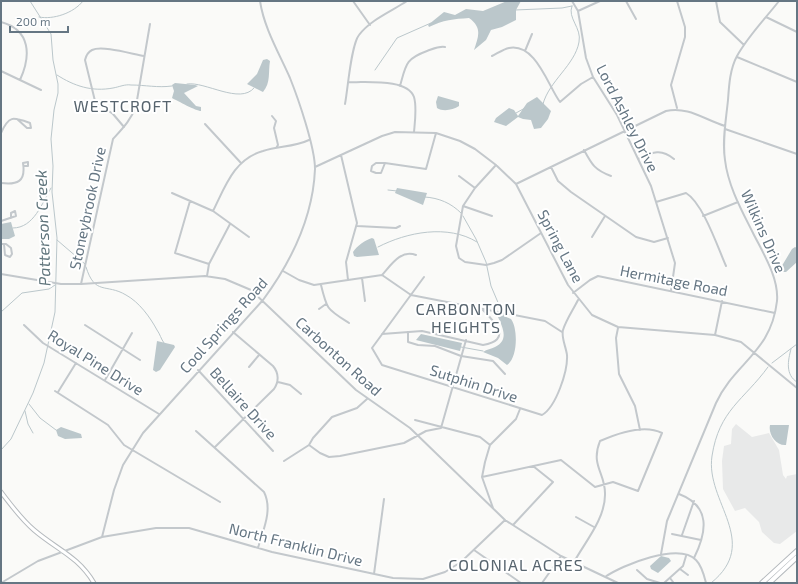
<svg xmlns="http://www.w3.org/2000/svg" width="798" height="584" font-family="'Exo 2',sans-serif">
<style>
.built{fill:#e8e9e9}
.water{fill:#bbc7cb}
.lines{fill:none;stroke-linecap:round;stroke-linejoin:round}
.stream{stroke:#bbc7cb;stroke-width:1}
.major-casing{stroke:#b5babe;stroke-width:5}
.highway-casing{stroke:#b4b9bd;stroke-width:6}
.minor{stroke:#c3c8cc;stroke-width:2}
.major{stroke:#fff;stroke-width:3}
.highway{stroke:#fff;stroke-width:4}
.labels{text-anchor:middle;dominant-baseline:central;stroke-width:4;stroke-linejoin:round;paint-order:stroke}
.street-label{font-size:15px;fill:#657683;stroke:#fff}
.neighbourhood-label{font-size:16px;letter-spacing:1px;fill:#57646e;stroke:#fff}
.water-label{font-size:16px;font-style:italic;fill:#60757c;stroke:#fff}
</style>
<rect width="100%" height="100%" fill="#fafaf8"/>
<path class="built" d="M736,424L752,437L769,433L779,450L783,475L786,479L787,476L797,474V531L780,544L774,543L762,532L759,522L745,508L735,511L723,489L722,461L724,446L731,444L732,429Z"/>
<path class="water" d="M507,1H521L516,10V20L502,27L491,30L486,40L474,50C478,37 483,28 469,18C454,19 443,20 429,27L428,25L444,12L455,15L466,9L483,11Z
M267,59L270,61C268,73 271,82 263,92L247,84L257,74L263,60Z
M175,83L195,85L198,86L184,93L196,106L201,107V111C196,111 178,101 172,98L174,91L172,85Z
M438,96L459,102V106C453,110 443,112 437,108L436,102Z
M537,97L551,111L548,119L541,128L534,129L531,120L523,119L518,117L506,126L494,122L496,118L509,108L514,110L518,116L527,103Z
M397,188L427,193L423,205L395,193Z
M11,222L15,236L9,239H1V224Z
M372,238L374,239L379,255L357,257L354,256L353,252C357,246 365,240 372,238Z
M795,247L797,248V262L786,272H780V269L792,249Z
M501,315L511,319C518,328 518,358 507,365L498,358L483,352C487,349 491,349 495,347C509,340 503,328 498,317Z
M421,334L462,343L460,351L416,340Z
M157,341L174,345L175,347L160,370L156,372L153,370Z
M770,425H789L786,445C776,446 768,434 770,425Z
M61,427L81,434L82,438L65,439L58,436L56,430Z
M661,556L669,558L671,561L658,573L651,569L650,566Z"/>
<g class="lines">
<path class="stream" d="M515,10L562,8L572,6
M39,17C53,20 74,13 83,1
M375,70L397,38L431,23
M57,75C74,86 92,92 113,88C119,87 125,84 131,85C145,85 158,88 172,86
M187,84C205,81 240,105 254,88
M543,104C549,81 575,65 579,42C582,28 567,18 572,6
M516,113L525,108
M388,190L397,191
M425,197C439,198 451,203 461,213
M463,216L476,239L486,262L491,286L505,319
M13,228C34,228 42,203 51,188
M57,240L85,264
M378,247C407,232 448,224 477,242
M86,267C95,296 106,283 126,295C139,302 150,317 157,330C160,334 161,339 164,343
M1,312L22,293L49,289L55,285
M461,347L483,351
M791,349C788,360 785,375 797,382
M772,363L797,344
M29,404L40,418L56,430
M25,411L28,424L33,433
M1,450L11,439L33,393L44,363L55,312L57,238L52,192L53,166L51,139L54,110L58,93V84L53,60L51,34L30,1
M711,583C762,542 705,502 712,456C719,410 744,400 768,367"/>
<g class="major-casing">
<path id="major" d="M1,492C11,505 21,519 34,530C56,549 78,556 94,583"/>
</g>
<g class="highway-casing">
<path id="highway" d="M762,583L797,551
M769,583L797,557"/>
</g>
<path class="minor" d="M353,1L370,25
M572,1L578,11L586,58L593,77L617,115L651,186L675,263L671,291
M626,1L636,19
M716,1L720,22L744,45
M578,11L600,1
M766,17L797,32
M1,22C31,30 31,56 20,80
M525,51L532,34
M492,56C498,53 504,49 509,48C536,43 548,86 560,102L581,84L593,77
M737,57L797,82
M1,71L41,90
M349,82C365,83 407,78 414,97C417,107 415,121 414,132
M400,86C406,65 405,59 427,51C433,49 438,46 445,47
M345,104C348,88 351,45 359,35C370,20 392,11 407,1
M677,108L671,85L685,37V27L677,1
M272,116L276,121L274,128L278,145L276,148
M205,124L241,163
M124,127L113,114L95,101L85,60C86,56 88,52 92,50C102,45 132,54 144,56
M725,129L797,154
M1,133C9,115 13,117 30,123L31,128H27L17,119
M584,150C592,165 595,170 611,176
M341,155L357,223L346,262L348,280
M638,159C653,152 661,148 674,159
M376,163H385L381,173H376L371,171L372,166Z
M385,163L426,169L436,133
M496,165L475,188L463,206L456,246L459,258L465,262L486,265L494,263L502,260L541,233
M315,167L382,136L395,132L436,133L460,141L475,149L496,165L516,184L568,285L592,315L618,327L715,335L741,342L797,388
M551,167L558,181L571,192L636,237L654,242L668,238
M459,176L475,188
M1,183C17,185 26,182 23,163L28,162V166H24
M516,184L666,111C688,106 705,120 725,126
M172,193L213,211L249,237
M190,201L175,253L209,264
M656,202L686,193C703,203 718,248 726,266
M463,206L492,216
M213,211C225,187 234,159 263,151C279,146 294,147 309,140
M703,216L738,202
M1,221L16,216L15,211L11,213V218
M357,226L396,228L400,226
M592,237L605,216
M1,244H6L11,248L12,254L10,257L5,255L4,244
M283,271L299,280L314,285L382,275L411,295L545,321L562,332
M1,274L61,284H81L205,276L225,279L251,290L356,390L410,428L505,520L561,556L618,583
M382,275C391,265 401,249 416,255
M207,276L209,264L230,224
M424,277L372,348L382,365L542,415C556,407 568,371 567,355C566,347 561,337 563,330C566,320 573,310 578,300
M362,278L365,301
M81,284L113,139C123,128 131,120 136,106L150,24
M321,285C327,310 327,309 349,323
M573,293L590,280L598,276L775,313
M319,309L326,304
M24,325L43,343L159,414
M85,325L140,360
M618,328L616,338L619,374L635,406L640,430
M408,332V342L418,345L435,346L461,356L493,361L505,374
M382,334L422,331L483,345C512,340 496,323 483,310
M715,335L722,301
M249,367L259,355
M198,370L273,451
M105,380L132,333
M278,382L290,385L301,394
M55,391L108,425L124,445L220,502
M58,392L76,363
M415,420L480,437L490,445
M196,431L264,492C273,510 263,530 258,548
M309,445L320,453L329,457L340,456L404,443L426,431L441,428L466,340
M215,447L274,389C279,382 279,373 273,366L233,332
M284,461L309,445L313,438L332,417L357,408L367,399
M482,477L561,460L595,487L613,482L638,491L662,433C645,424 618,433 600,441C590,466 606,473 605,495C605,519 585,542 574,562
M679,494C711,506 707,532 694,558
M493,508L482,477L485,462L490,445L516,419L520,409
M576,517L594,527
M513,525L553,482L533,466
M672,534L701,540
M682,535L694,501
M102,537L114,490L123,465L143,433L263,300C291,262 313,217 315,169C315,147 298,98 290,78C279,53 264,28 260,1
M474,550L521,583
M661,554L667,521L716,403C735,362 771,353 777,301C779,278 763,253 753,233C742,211 728,186 725,160C722,141 726,120 728,100C729,85 730,69 737,56C748,36 765,19 779,1
M680,569L688,575
M637,570L647,579L660,583
M374,574L384,499
M605,577C622,565 679,542 696,560C702,566 704,575 706,583
M670,578L673,582
M1,583L38,561L102,537L156,528H189L272,552L393,578L423,579L445,572L461,562L505,520
M542,583L561,556
M664,583L683,566L686,556"/>
<use href="#major" class="major"/>
<use href="#highway" class="highway"/>
</g>
<g class="labels">
<g class="street-label">
<text transform="translate(628 118) rotate(63)">Lord Ashley Drive</text>
<text transform="translate(87 208) rotate(-78)">Stoneybrook Drive</text>
<text transform="translate(764 231) rotate(66)">Wilkins Drive</text>
<text transform="translate(561 246) rotate(62)">Spring Lane</text>
<text transform="translate(674 280) rotate(11)">Hermitage Road</text>
<text transform="translate(223 325) rotate(-48)">Cool Springs Road</text>
<text transform="translate(339 356) rotate(42)">Carbonton Road</text>
<text transform="translate(96 362) rotate(32)">Royal Pine Drive</text>
<text transform="translate(474 383) rotate(18)">Sutphin Drive</text>
<text transform="translate(244 403) rotate(48)">Bellaire Drive</text>
<text transform="translate(296 544) rotate(14)">North Franklin Drive</text>
</g>
<g class="neighbourhood-label">
<text x="123" y="105">WESTCROFT</text>
<text x="466" y="308">CARBONTON<tspan x="466" dy="18">HEIGHTS</tspan></text>
<text x="516" y="564">COLONIAL ACRES</text>
</g>
<g class="water-label">
<text transform="translate(42 228) rotate(-92)">Patterson Creek</text>
</g>
</g>
<rect width="798" height="584" fill="none" stroke="#657683" stroke-width="4"/>
<path d="M10 26v6h58v-6" fill="none" stroke="#657683" stroke-width="2"/>
<text x="16" y="26" font-size="12" fill="#657683" stroke="#ffffff" stroke-width="3" paint-order="stroke">200 m</text>
</svg>
